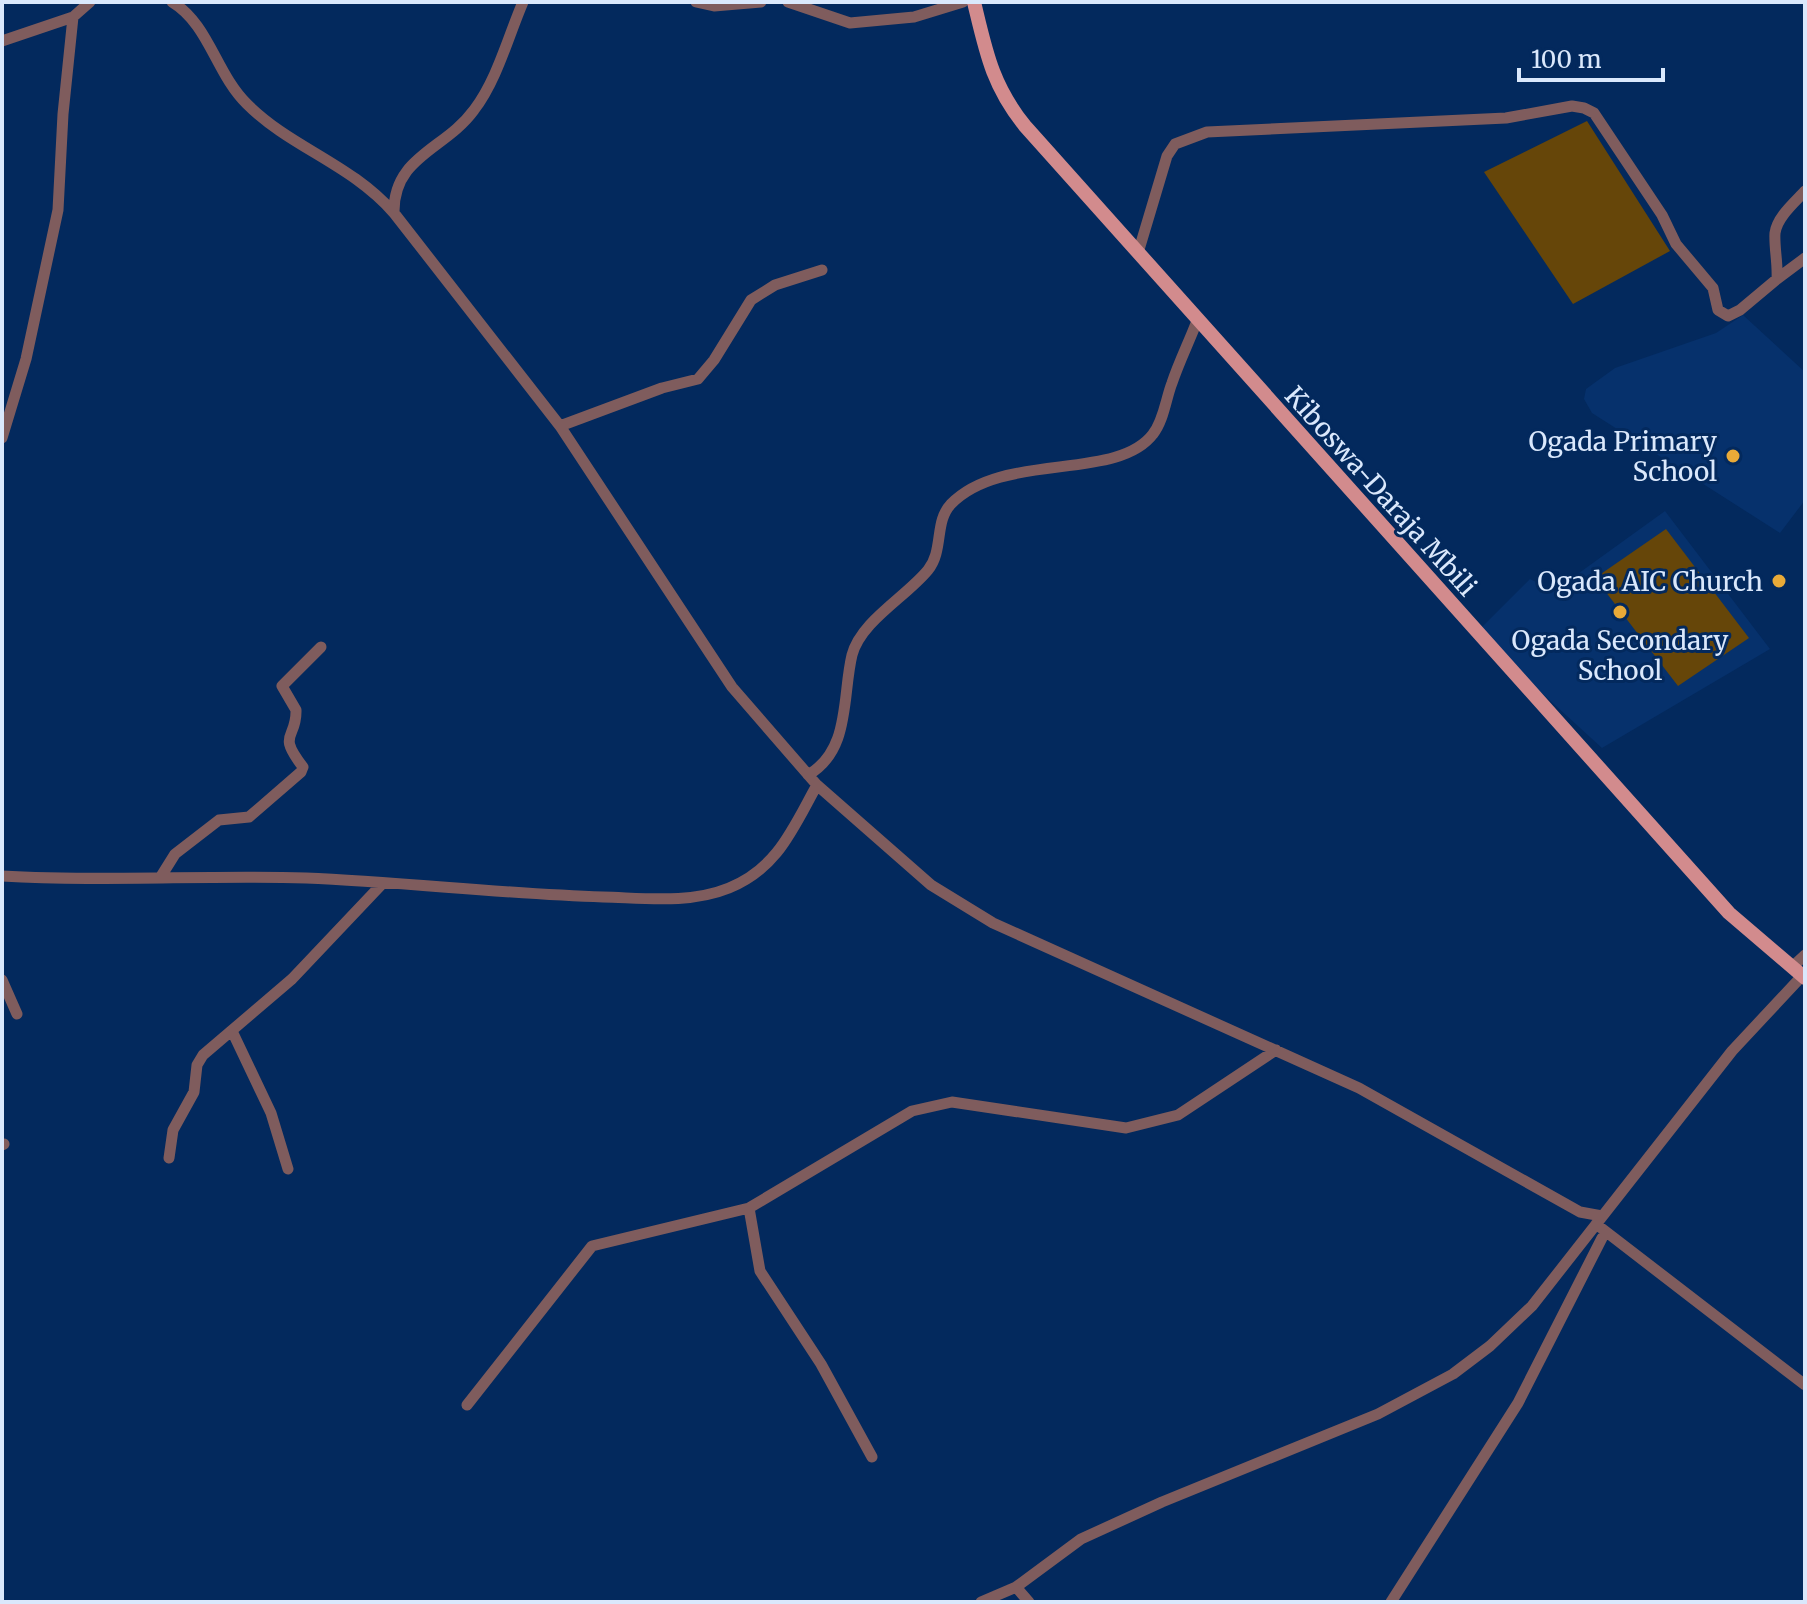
<svg xmlns="http://www.w3.org/2000/svg" width="1807" height="1604" font-family="Merriweather,serif">
<style>
.built{fill:#06316c}
.green{fill:#664609}
.lines{fill:none;stroke-linecap:round;stroke-linejoin:round}
.minor{stroke:#7f5c5d;stroke-width:11}
.major{stroke:#d28b8d;stroke-width:14}
.poi-dot{fill:#e9aa38;stroke:#03295d;stroke-width:3}
.labels{text-anchor:middle;dominant-baseline:central;stroke-width:6;stroke-linejoin:round;paint-order:stroke}
.poi-label{font-size:26px;fill:#dae8fc;stroke:#03295d;text-anchor:end}
.street-label{font-size:26px;fill:#dae8fc;stroke:#03295d}
</style>
<rect width="100%" height="100%" fill="#03295d"/>
<path class="built" d="M1743,315L1805,372V500L1780,533L1592,413L1584,399L1586,389L1615,368L1716,333Z
M1665,511L1770,649L1602,748L1476,633L1530,579L1554,591Z"/>
<path class="green" d="M1587,121L1670,251L1573,304L1484,172Z
M1666,529L1749,638L1678,686L1595,578Z"/>
<g class="lines">
<path class="minor" d="M172,2C209,24 216,74 247,104C291,148 350,163 394,213L560,426L732,687L817,785
M696,2L714,6L761,2
M788,2L850,23L914,17L963,2
M2,41L73,17L90,2
M394,213C393,156 445,150 474,110C497,80 508,37 523,2
M1138,253L1167,156L1175,144L1207,132L1506,118L1572,106L1584,108L1594,113L1662,215L1676,244L1713,288L1718,310L1728,316L1740,310L1777,279C1778,263 1774,247 1775,233C1777,217 1795,202 1805,191
M1777,279L1805,258
M560,426L662,388L698,379L714,360L751,300L775,285L822,270
M2,438L26,359L58,210L63,114L73,17
M808,775C851,750 842,696 852,655C861,621 906,597 928,570C944,550 934,522 951,504C1002,451 1117,482 1153,434C1164,420 1166,398 1172,383C1179,362 1189,342 1197,321
M2,876C103,882 204,875 306,878C405,882 504,894 603,897C644,898 690,904 729,888C778,868 793,828 817,785L931,885L993,923L1359,1088L1580,1212L1602,1216
M160,878L175,854L219,820L249,817L301,772L303,767C276,732 297,740 296,710L282,686L321,647
M1792,967L1805,955
M2,980L17,1014
M232,1031L271,1113L288,1169
M2,1145L4,1144
M169,1158L173,1130L194,1092L197,1065L203,1055L292,979L382,884
M749,1208L760,1271L821,1364L872,1457
M1596,1224L1805,1385
M467,1405L592,1246L749,1208L912,1111L952,1102L1126,1128L1178,1115L1276,1050
M1016,1587L1029,1602
M981,1602L1016,1587L1081,1539L1162,1502L1378,1414L1453,1374L1490,1346L1532,1306L1732,1051L1802,976
M1391,1602L1518,1403L1602,1238"/>
<path class="major" d="M974,2C986,52 992,85 1025,126L1729,913L1805,978"/>
</g>
<g class="poi-dot">
<circle cx="1733" cy="456" r="8"/>
<circle cx="1779" cy="581" r="8"/>
<circle cx="1620" cy="612" r="8"/>
</g>
<g class="labels">
<g class="poi-label">
<text x="1717" y="441">Ogada Primary<tspan x="1717" dy="30">School</tspan></text>
<text x="1763" y="581">Ogada AIC Church</text>
<text x="1620" y="640" text-anchor="middle">Ogada Secondary<tspan x="1620" dy="30">School</tspan></text>
</g>
<g class="street-label">
<text transform="translate(1381 491) rotate(48)">Kiboswa-Daraja Mbili</text>
</g>
</g>
<rect width="1807" height="1604" fill="none" stroke="#dae8fc" stroke-width="8"/>
<path d="M1519 68v12h144v-12" fill="none" stroke="#dae8fc" stroke-width="4"/>
<text x="1531" y="68" font-size="24" fill="#dae8fc" stroke="#03295d" stroke-width="6" paint-order="stroke">100 m</text>
</svg>
